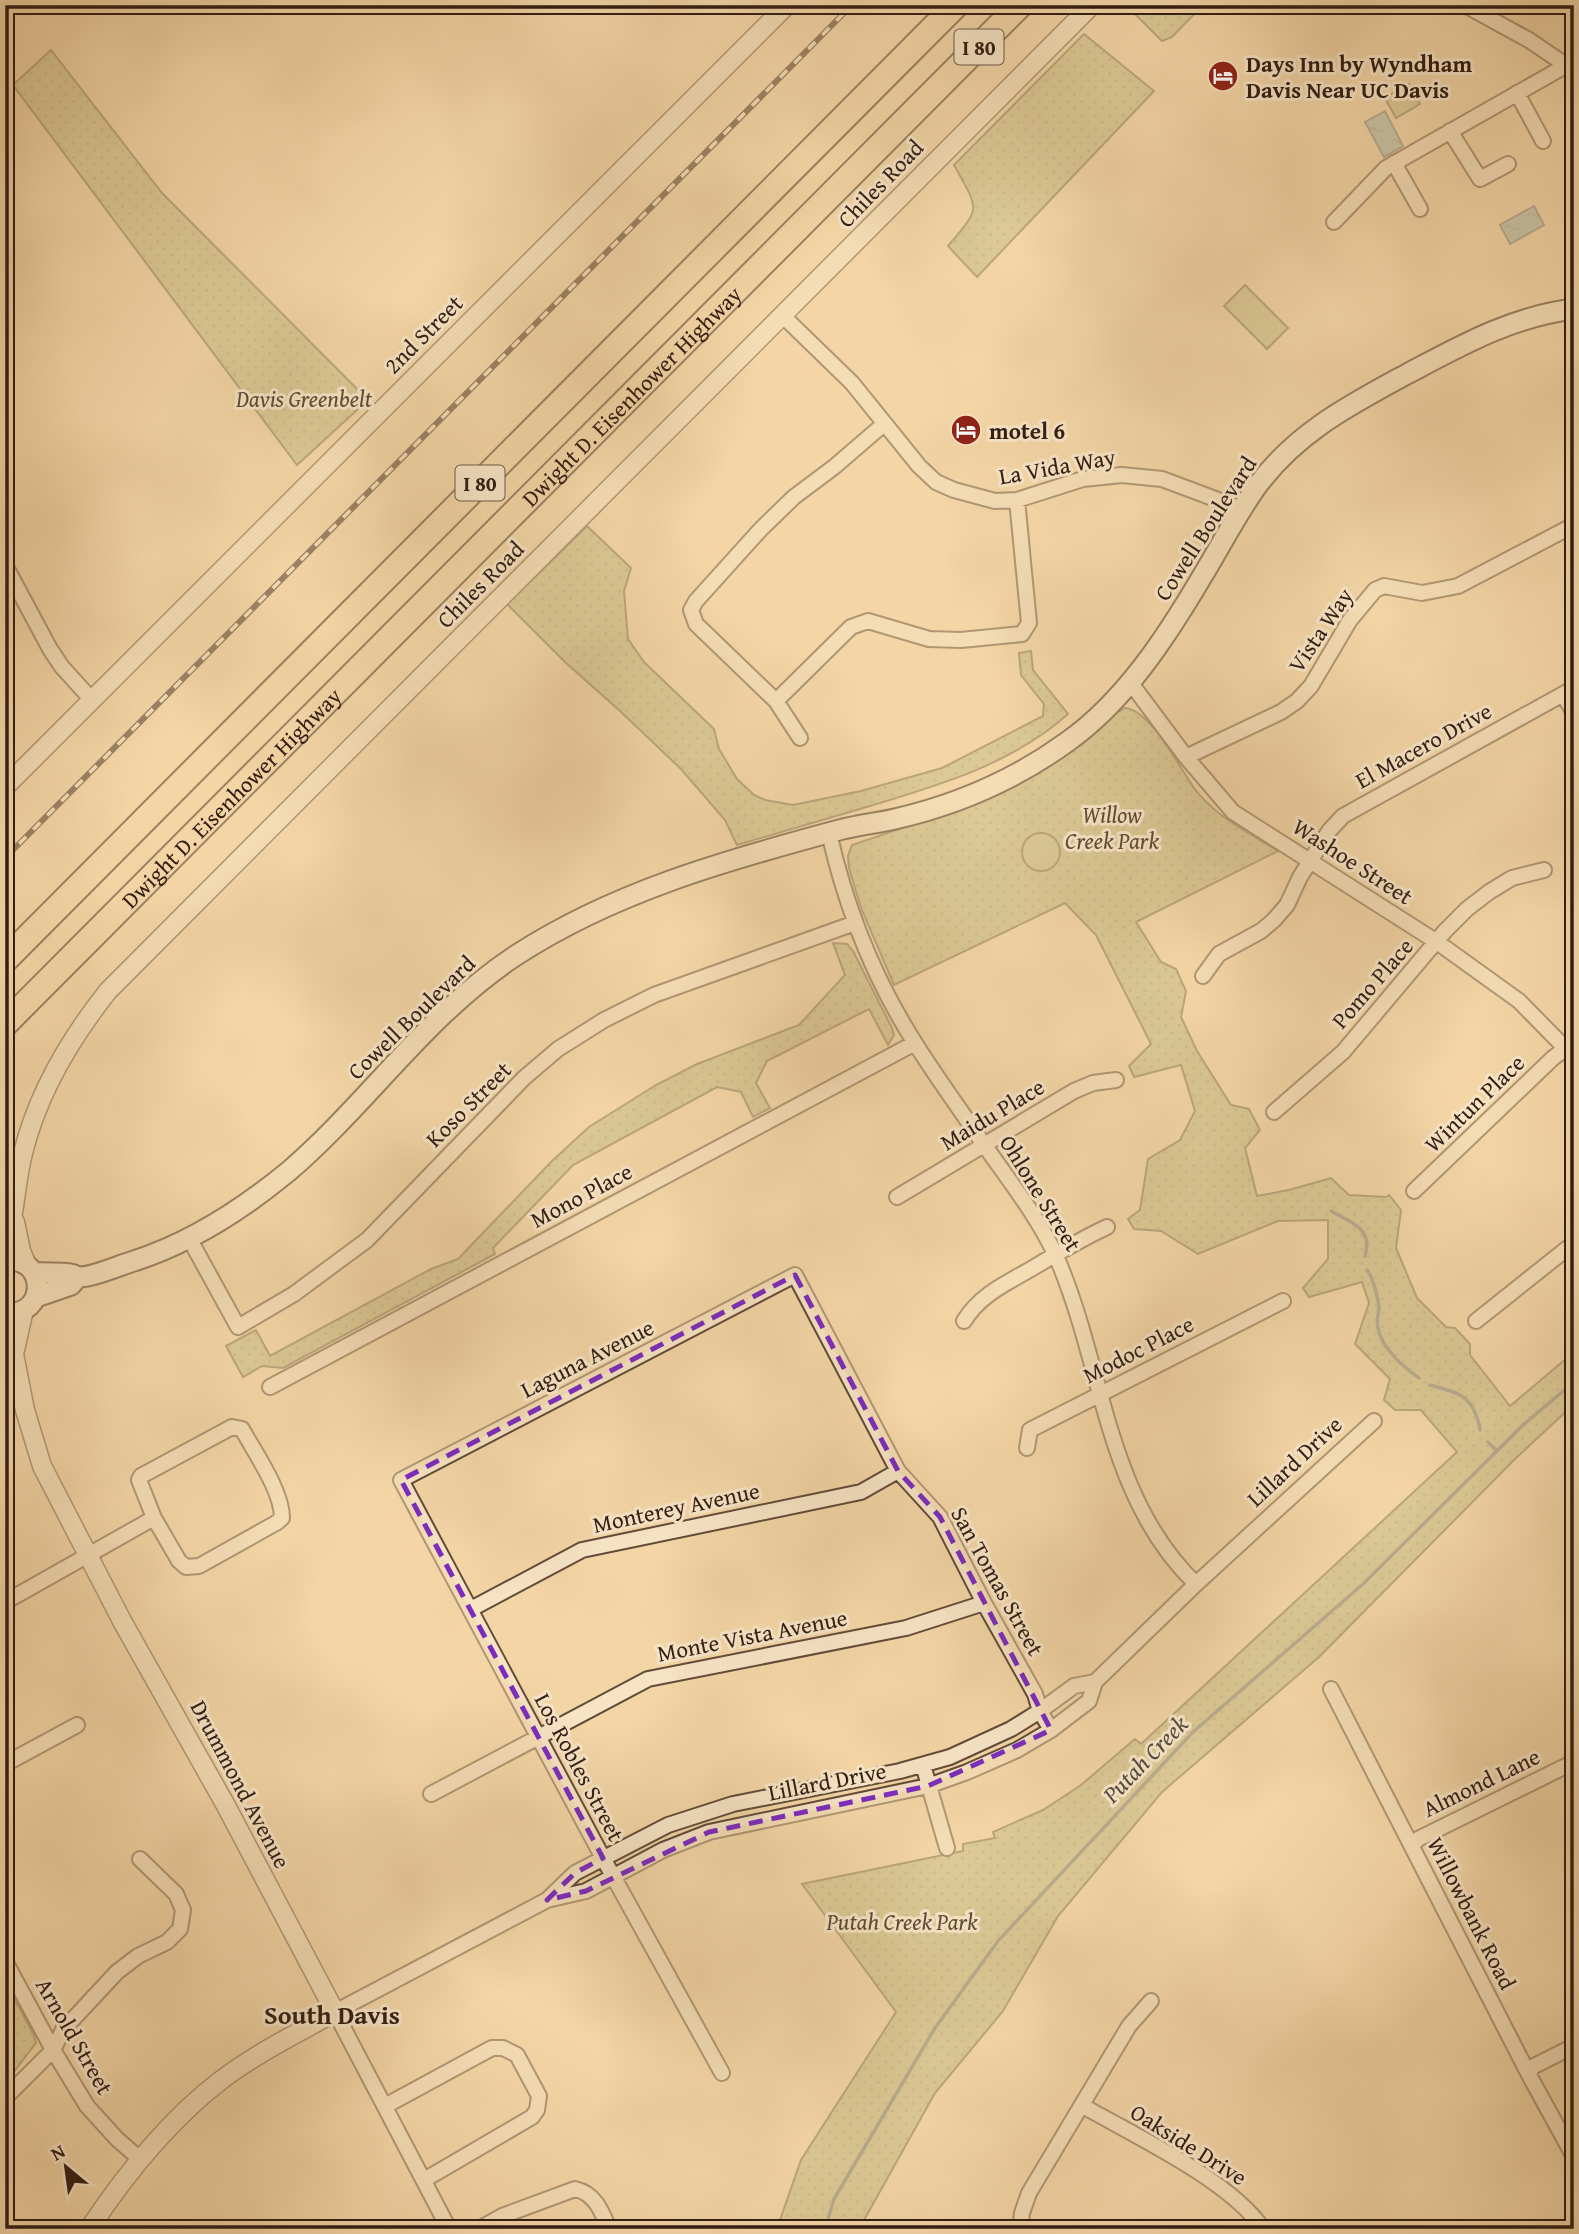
<svg xmlns="http://www.w3.org/2000/svg" width="1579" height="2234" font-family="'Gentium Book Plus',serif">
<style>
.grass{fill:url(#grass-dots);stroke:#7a6c4a;stroke-width:2}
.garden{fill:#c2bb82;stroke:#7a6c4a;stroke-width:2}
.water{fill:url(#water-ripples);stroke:#737971;stroke-width:2}
.lines{fill:none;stroke-linecap:round;stroke-linejoin:round}
.stream{stroke:#737971;stroke-width:3.5}
.minor-casing{stroke:#624b38;stroke-width:18}
.tertiary-casing{stroke:#624b38;stroke-width:21}
.secondary-casing{stroke:#321d13;stroke-width:23}
.motorway-casing{stroke:#321d13;stroke-width:28}
.minor{stroke:#f7e4c5;stroke-width:14}
.tertiary{stroke:#f7e4c5;stroke-width:18}
.secondary{stroke:#f7e4c5;stroke-width:19}
.motorway{stroke:#f3d5a6;stroke-width:24}
.rail-casing{stroke:#321d13;stroke-width:6}
.rail{stroke:#f7e4c5;stroke-width:3.5;stroke-dasharray:10;stroke-linecap:butt}
.marked{fill:none;stroke:#7b2cbf;stroke-width:5;stroke-dasharray:14 9;stroke-linejoin:round}
.labels{text-anchor:middle;dominant-baseline:central;stroke-width:6;stroke-linejoin:round;paint-order:stroke}
.shield{fill:#f7e4c5;stroke:#6d5948;stroke-width:2}
.shield-label{font-size:21px;font-weight:bold;fill:#321d13}
.poi-label{font-size:23px;font-weight:bold;fill:#321d13;stroke:#f7e4c5;text-anchor:start}
.street-label{font-size:23px;fill:#321d13;stroke:#f7e4c5}
.park-label{font-size:23px;font-style:italic;fill:#5d4c34;stroke:#f7e4c5}
.water-label{font-size:24px;font-style:italic;fill:#524b42;stroke:#f7e4c5}
.quarter-label{font-size:26px;font-weight:bold;fill:#321d13;stroke:#f7e4c5}
</style>
<defs>
<pattern id="grass-dots" width="8" height="8" patternUnits="userSpaceOnUse" patternTransform="scale(1.75)"><rect width="8" height="8" fill="#c2bb82"/><path d="M2 2h.1M6 6h.1" fill="none" stroke="#a7a06f" stroke-width="1.8" stroke-linecap="round"/></pattern>
<pattern id="water-ripples" width="26" height="14" patternUnits="userSpaceOnUse" patternTransform="scale(1.75)"><rect width="26" height="14" fill="#9eb7b0"/><path d="M2 4q2-2 4 0t4 0M15 11q2-2 4 0t4 0" fill="none" stroke="#81948e"/></pattern>
</defs>
<rect width="100%" height="100%" fill="#f3d5a6"/>
<filter id="stains"><feTurbulence type="fractalNoise" baseFrequency=".00286" numOctaves="4"/><feColorMatrix values="0 0 0 0 .2 0 0 0 0 .09 0 0 0 0 .02 0 0 0 .5 -.17"/></filter>
<radialGradient id="worn" r=".72"><stop offset=".6" stop-color="#630" stop-opacity="0"/><stop offset="1" stop-color="#630" stop-opacity=".3"/></radialGradient>
<path class="grass" d="M1126,5H1203L1172,37L1162,41Z
M1084,34L1154,91L977,277L948,246C982,206 979,211 954,165Z
M51,50L162,193L368,400L297,465L13,85Z
M587,526L631,568L624,591L628,639L644,662L714,729L719,749L737,779L754,795L765,800L793,805L861,791L942,768L1043,716L1044,704L1021,675L1019,653L1031,651L1033,670L1068,714C1012,764 940,785 870,806C826,819 781,832 737,845L725,820L681,769L620,711L565,662L507,604Z
M1125,708C1149,709 1179,766 1192,785C1212,815 1248,832 1278,851L1136,922L1161,962L1176,969L1186,991L1181,1017L1197,1051L1231,1105L1249,1109L1260,1130L1245,1148L1257,1196L1289,1190L1331,1178L1349,1195L1386,1197L1389,1195L1401,1210L1396,1248L1417,1298L1446,1327L1455,1328L1470,1344V1355L1510,1406L1574,1352V1404L1515,1459L1319,1657L1162,1792L1058,1916L1003,2011L935,2093L859,2229H760L780,2220L801,2160L896,2012L802,1884L963,1851V1844L995,1838L993,1832L1043,1810L1081,1785L1135,1739L1141,1744L1457,1452L1421,1410H1395L1384,1400L1390,1379L1355,1344L1369,1303L1362,1282L1309,1297L1303,1288L1328,1259V1220L1278,1221L1198,1254L1161,1231L1134,1229L1128,1219L1140,1210L1148,1159L1180,1140L1195,1111L1181,1065L1134,1077L1129,1066L1151,1044L1096,935L1065,903L894,985L861,908L849,868L848,856L852,845L949,812Z
M833,943L847,944L853,951L892,1028L894,1035L888,1045L869,1009L767,1061L756,1083L770,1108L753,1117L741,1092L717,1087L573,1165L493,1248L495,1254L283,1368L262,1366L243,1377L226,1346L256,1330L270,1356L431,1269L458,1259L551,1162L589,1127L656,1085L697,1064L799,1025L845,975Z
M5,1982L34,2035L36,2043L5,2083Z"/>
<path class="garden" d="M1409,84L1420,104L1396,118L1385,98Z
M1245,285L1288,328L1267,349L1224,306Z
M1022 852a19 19 0 1 1 38 0a19 19 0 1 1-38 0Z"/>
<path class="water" d="M1385,111L1403,146L1384,157L1365,122Z
M1534,206L1544,225L1510,244L1500,225Z"/>
<g class="lines">
<path class="stream" d="M1331,1211C1352,1223 1373,1228 1365,1256
M1367,1270C1374,1279 1377,1295 1379,1306C1379,1313 1376,1321 1378,1328C1382,1349 1402,1366 1419,1378
M1430,1385C1460,1393 1474,1396 1480,1430
M1488,1442L1497,1451
M825,2229L834,2199L935,2028L998,1941L1193,1732L1363,1584L1522,1426L1574,1382"/>
<g class="minor-casing">
<path id="minor" d="M1465,5L1529,40L1573,70
M1517,93L1543,141
M1450,131L1480,179L1508,164
M1394,163L1420,209
M1334,222L1386,168L1567,65
M783,316L852,383L919,466L936,482L954,490L995,501L1017,500L1083,479L1122,475L1162,479L1242,509
M5,565L50,649L62,667L92,700
M1130,682L1186,757L1233,812L1437,942L1519,1001L1574,1057
M1563,694L1574,713
M776,701L851,627L868,621L929,639L961,640L1022,634L1029,623L1017,500
M800,738L776,701L696,624L691,610L696,601L761,529L794,497L834,467L884,424
M1186,757L1281,712L1297,701L1311,686L1350,620L1375,590L1384,586L1422,593L1458,586L1574,525
M829,833C846,908 874,979 915,1043C935,1075 957,1105 978,1136C1004,1174 1036,1213 1056,1256C1104,1365 1105,1497 1196,1584
M1203,976L1219,954L1261,931L1274,920L1287,905L1300,877L1329,831L1343,816L1574,688
M1274,1112L1343,1052L1445,931L1467,909L1489,892L1512,878L1544,870
M1414,1191L1553,1058L1566,1048
M897,1197L1074,1091L1093,1083L1116,1080
M189,1238L238,1327L294,1294L367,1240L524,1078L558,1049L604,1020L654,995L855,923
M964,1321C980,1295 1005,1284 1031,1269C1056,1254 1081,1239 1107,1227
M1476,1321L1574,1243
M270,1387L915,1043
M1027,1448L1030,1430L1283,1301
M5,1602L154,1518L179,1561L186,1567L199,1566L276,1523L282,1518C282,1491 255,1453 242,1429L232,1427L141,1476L139,1480L154,1518
M471,1609L582,1550L861,1492L898,1471
M1331,1689L1528,2073L1574,2157
M5,1764L77,1725
M923,1765L947,1848
M431,1794L648,1679L906,1628L984,1603
M1412,1846L1418,1839L1574,1762
M548,1899L575,1873L668,1825L733,1804L900,1771L950,1757L1011,1729L1040,1711L1074,1686L1095,1682
M5,1961L53,2050L87,2106L117,2139L141,2160
M722,2073L603,1858L401,1480L795,1275L898,1471L940,1517L984,1603L1035,1694L1040,1711L1051,1730
M1528,2073L1534,2066L1574,2046
M5,2098L53,2050L63,2030L117,1972L138,1956L167,1942L180,1929L183,1910L176,1894L140,1859
M385,2106L492,2048H503L517,2055L539,2096L537,2110L532,2117L424,2180
M1083,2106C1135,2136 1230,2180 1263,2229
M449,2229L335,2012L547,1900L586,1891L663,1850L709,1832L928,1786L967,1772L1017,1750L1051,1730L1089,1701L1095,1682L1196,1584L1374,1421
M479,2229L502,2216L575,2189C595,2193 602,2212 609,2229
M1020,2229L1022,2213L1029,2193L1129,2026L1151,2001"/>
</g>
<g class="tertiary-casing">
<path id="tertiary" d="M5,787L787,5
M15,1222L21,1251L27,1265
M5,1249C15,1218 15,1185 23,1153C38,1092 70,1039 108,991L1092,5
M5,1327L14,1354L25,1410L42,1466L122,1621L225,1804L335,2012C296,2034 255,2054 220,2081C168,2121 125,2175 89,2229
M14,1354L24,1310"/>
</g>
<g class="secondary-casing">
<path id="secondary" d="M5,1261C46,1254 50,1317 5,1313
M33,1272C47,1274 59,1272 71,1274C74,1274 76,1277 80,1277C94,1277 120,1265 134,1261C190,1243 243,1209 289,1171C368,1103 426,1015 515,956C613,892 727,860 839,830C858,825 877,823 895,819C956,805 1016,779 1067,742C1125,701 1167,636 1203,575C1221,545 1237,514 1257,486C1297,432 1350,405 1407,374C1460,346 1513,316 1574,309
M36,1297L71,1285L78,1277"/>
</g>
<g class="motorway-casing">
<g id="motorway">
<path d="M5,960L956,5"/>
<path id="s1" d="M5,1024L1020,5"/>
</g>
</g>
<use href="#minor" class="minor"/>
<use href="#tertiary" class="tertiary"/>
<use href="#secondary" class="secondary"/>
<use href="#motorway" class="motorway"/>
<g class="rail-casing">
<path id="rail" d="M5,858L852,5"/>
</g>
<use href="#rail" class="rail"/>
</g>
<path d="M0 0H1579V2234H0ZM795,1275L898,1471L940,1517L1051,1730L928,1786L709,1832L586,1891L547,1900L575,1873L603,1858L401,1480Z" fill="#f3d5a6" fill-opacity=".55" fill-rule="evenodd"/>
<path class="marked" d="M795,1275L898,1471L940,1517L1051,1730L928,1786L709,1832L586,1891L547,1900L575,1873L603,1858L401,1480Z"/>
<defs>
<g id="hotel-disc" transform="scale(1.575)"><circle r="9.5" fill="#8f2418" stroke="#f7e4c5"/><path d="M-6-4.5h1.5V1H6V5H4.5V3h-9V5H-6ZM-4 0a1.8 1.8 0 1 1 3.6 0ZM.5 0V-2.5h3Q6-2.5 6 0Z" fill="#fff"/></g>
</defs>
<g fill-rule="evenodd">
<use href="#hotel-disc" x="1223" y="76"/>
<use href="#hotel-disc" x="966" y="430"/>
</g>
<g class="labels">
<g class="shield">
<rect x="954.5" y="29.5" width="49" height="35" rx="5"/>
<rect x="455.5" y="465.5" width="49" height="35" rx="5"/>
</g>
<g class="shield-label">
<text x="979" y="47">I 80</text>
<text x="480" y="483">I 80</text>
</g>
<g class="poi-label">
<text x="1246" y="63">Days Inn by Wyndham<tspan x="1246" dy="26">Davis Near UC Davis</tspan></text>
<text x="989" y="430">motel 6</text>
</g>
<g class="street-label">
<text transform="translate(880 183) rotate(-46)">Chiles Road</text>
<text transform="translate(423 334) rotate(-45)">2nd Street</text>
<text stroke="none"><textPath href="#s1" startOffset="887">Dwight D. Eisenhower Highway</textPath></text>
<text transform="translate(1057 466) rotate(-10)">La Vida Way</text>
<text transform="translate(1205 528) rotate(-57)">Cowell Boulevard</text>
<text transform="translate(480 584) rotate(-45)">Chiles Road</text>
<text transform="translate(1320 630) rotate(-56)">Vista Way</text>
<text transform="translate(1423 745) rotate(-29)">El Macero Drive</text>
<text stroke="none"><textPath href="#s1" startOffset="320">Dwight D. Eisenhower Highway</textPath></text>
<text transform="translate(1353 861) rotate(33)">Washoe Street</text>
<text transform="translate(1372 983) rotate(-49)">Pomo Place</text>
<text transform="translate(411 1017) rotate(-44)">Cowell Boulevard</text>
<text transform="translate(1474 1103) rotate(-44)">Wintun Place</text>
<text transform="translate(468 1104) rotate(-45)">Koso Street</text>
<text transform="translate(992 1114) rotate(-31)">Maidu Place</text>
<text transform="translate(1041 1193) rotate(58)">Ohlone Street</text>
<text transform="translate(581 1195) rotate(-28)">Mono Place</text>
<text transform="translate(1138 1349) rotate(-27)">Modoc Place</text>
<text transform="translate(587 1358) rotate(-27)">Laguna Avenue</text>
<text transform="translate(1294 1461) rotate(-43)">Lillard Drive</text>
<text transform="translate(676 1507) rotate(-12)">Monterey Avenue</text>
<text transform="translate(998 1581) rotate(61)">San Tomas Street</text>
<text transform="translate(752 1635) rotate(-11)">Monte Vista Avenue</text>
<text transform="translate(580 1767) rotate(62)">Los Robles Street</text>
<text transform="translate(827 1781) rotate(-11)">Lillard Drive</text>
<text transform="translate(1481 1782) rotate(-26)">Almond Lane</text>
<text transform="translate(241 1784) rotate(62)">Drummond Avenue</text>
<text transform="translate(1472 1913) rotate(63)">Willowbank Road</text>
<text transform="translate(75 2036) rotate(60)">Arnold Street</text>
<text transform="translate(1189 2144) rotate(32)">Oakside Drive</text>
</g>
<g class="park-label">
<text x="304" y="398">Davis Greenbelt</text>
<text x="1112" y="814">Willow<tspan x="1112" dy="26">Creek Park</tspan></text>
<text x="902" y="1921">Putah Creek Park</text>
</g>
<g class="water-label">
<text transform="translate(1145 1759) rotate(-46)">Putah Creek</text>
</g>
<g class="quarter-label">
<text x="332" y="2014">South Davis</text>
</g>
</g>
<rect width="1579" height="2234" fill="none" stroke="#f3d5a6" stroke-width="28"/>
<rect x="7" y="7" width="1565" height="2220" fill="none" stroke="#321d13" stroke-width="3.5"/>
<rect x="14" y="14" width="1551" height="2206" fill="none" stroke="#321d13" stroke-width="2"/>
<g transform="translate(66 2167) rotate(331)" stroke="#f7e4c5" stroke-width="5" paint-order="stroke">
<path d="M0-5L12 26L0 18L-12 26Z" fill="#321d13"/>
<text y="-10" font-size="19" font-weight="bold" text-anchor="middle" fill="#321d13">N</text>
</g>
<rect width="100%" height="100%" filter="url(#stains)"/>
<rect width="100%" height="100%" fill="url(#worn)"/>
</svg>
